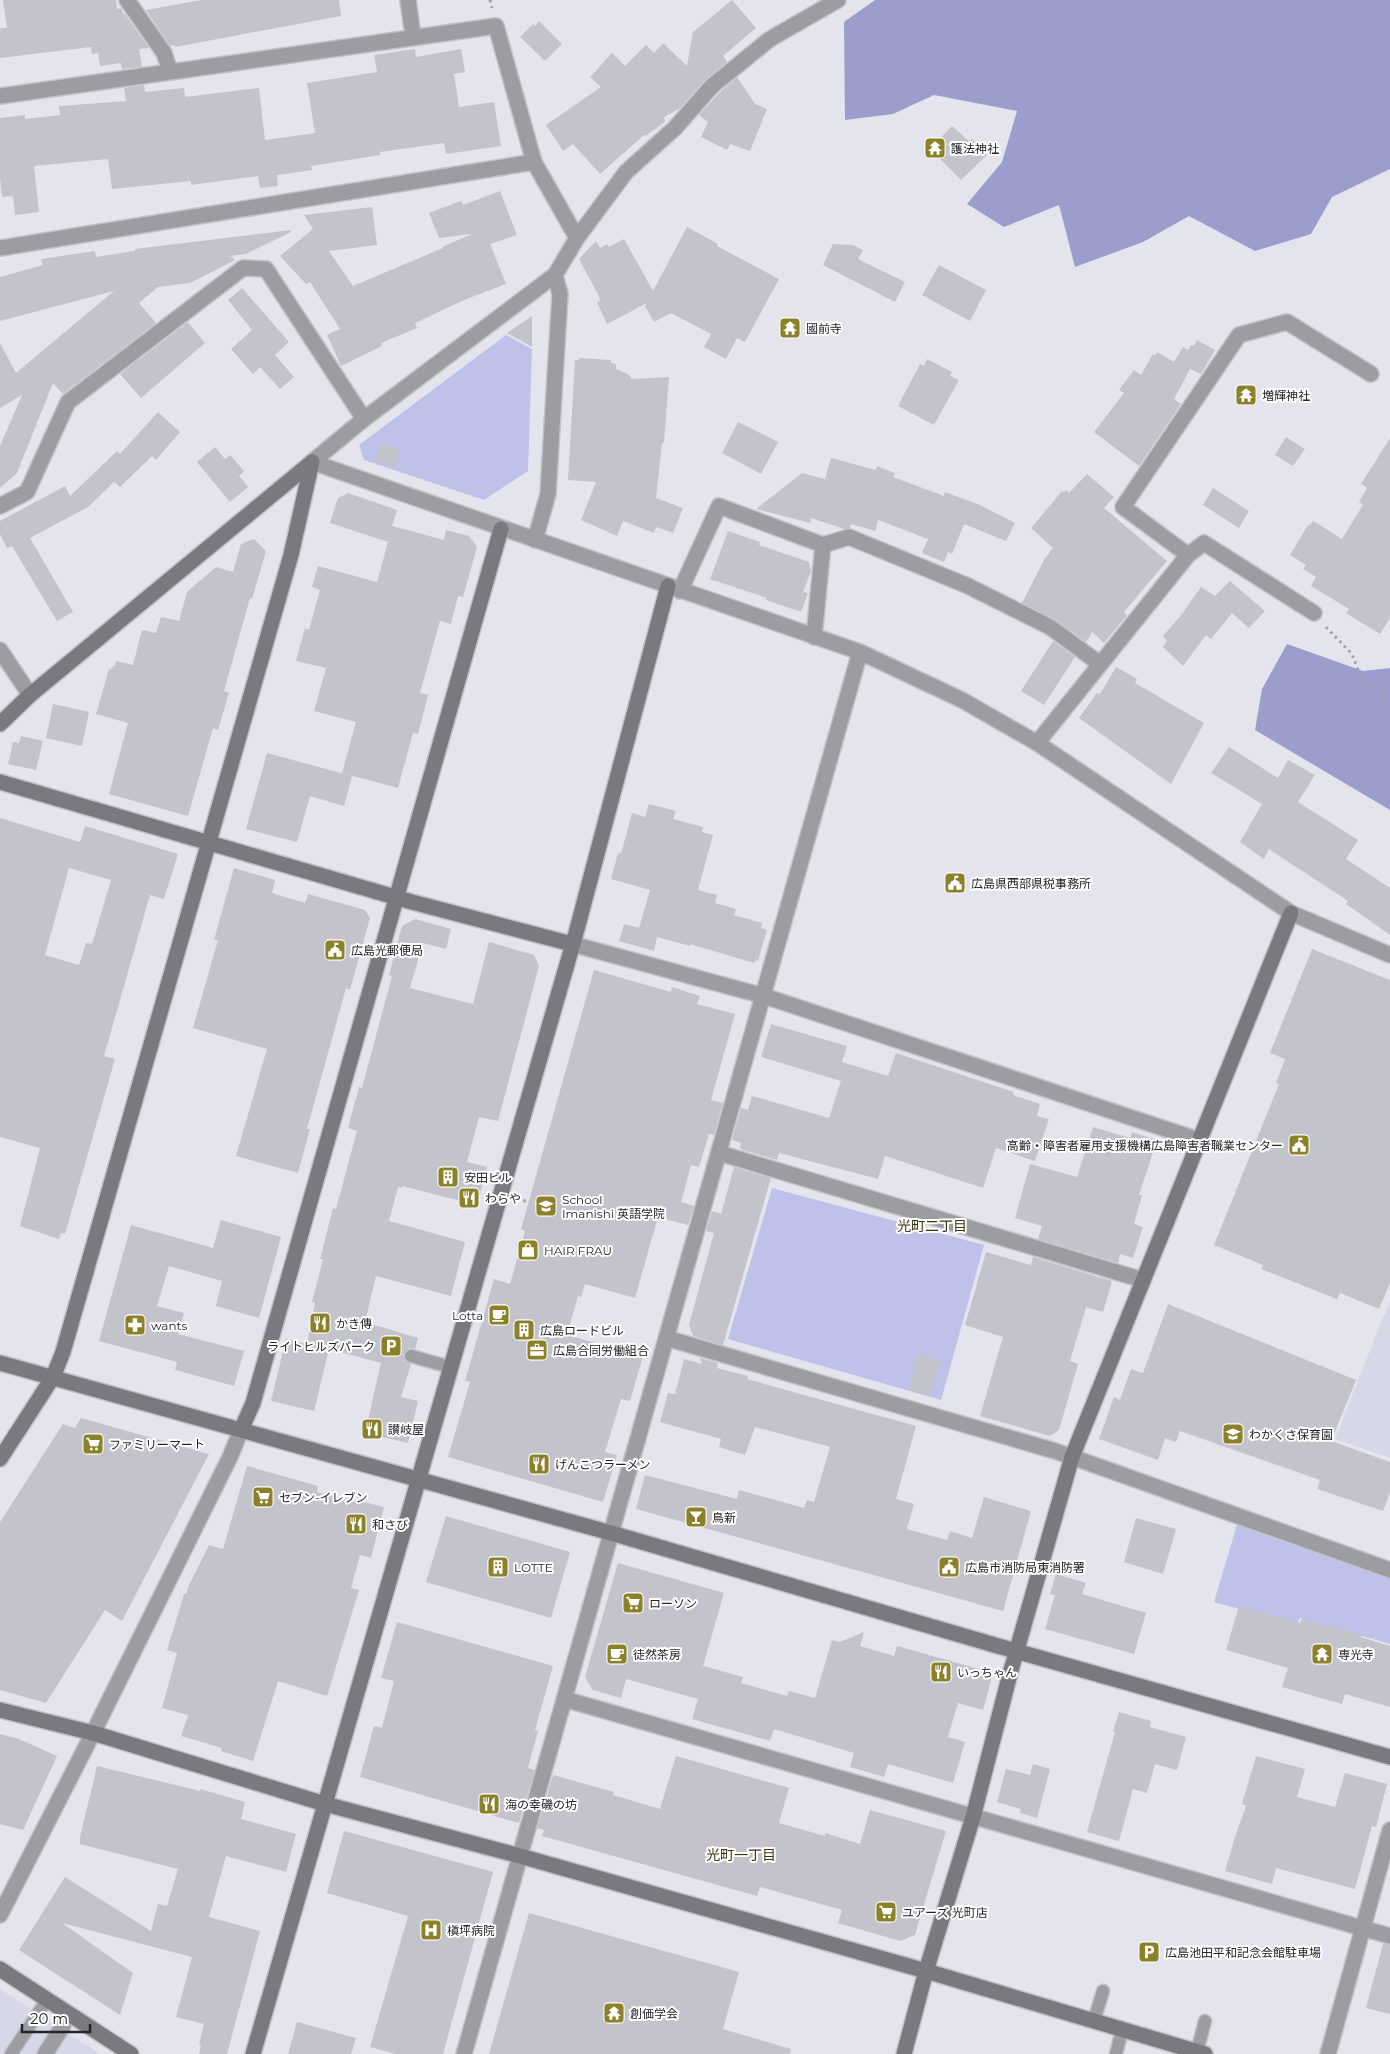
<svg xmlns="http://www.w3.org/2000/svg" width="1390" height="2054" font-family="Montserrat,'Noto Sans JP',sans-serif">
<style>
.built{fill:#d6d8e7}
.green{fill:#bec1ea}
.forest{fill:#9b9dcd}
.building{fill:#c3c3cb;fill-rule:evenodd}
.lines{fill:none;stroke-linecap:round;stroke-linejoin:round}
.lane-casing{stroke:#c1c1c9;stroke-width:15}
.street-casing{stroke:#c1c1c9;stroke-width:18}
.secondary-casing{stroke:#c1c1c9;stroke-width:18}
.path{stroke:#a1a1a8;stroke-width:3;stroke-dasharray:2.5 4;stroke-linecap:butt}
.lane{stroke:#9c9da0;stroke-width:12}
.street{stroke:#9c9da0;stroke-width:15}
.secondary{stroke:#797a7f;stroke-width:15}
.labels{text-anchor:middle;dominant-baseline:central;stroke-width:4;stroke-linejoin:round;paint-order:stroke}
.poi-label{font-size:12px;fill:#232427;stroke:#fff;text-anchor:start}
.neighbourhood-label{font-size:14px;fill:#3a350b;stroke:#fff}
</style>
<rect width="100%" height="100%" fill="#e4e4ed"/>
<path class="built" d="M1390,1300V1458L1335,1439Z
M0,1989L100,2054H0Z"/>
<path class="green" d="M506,335L532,349L528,471L484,500L364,460L359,445Z
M772,1188L984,1245L941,1400L728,1339Z
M1237,1525L1390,1579V1644L1300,1618L1297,1625L1214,1602Z"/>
<path class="forest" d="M875,0H1390V169L1332,197L1311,234L1255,251L1189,216L1143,242L1075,267L1059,205L1004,227L967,204L1002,162L1017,111L934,95L893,114L845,120L844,22Z
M1287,644L1363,671L1390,668V810L1255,730L1262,689Z"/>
<path class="building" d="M3,0H116L117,9L121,8L123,14H125L149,48L139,49L142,67L122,69L121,63L100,66L98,53L92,54L91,47L0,58V28H7Z
M201,0H339L341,16L175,47V45L170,46L146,10Z
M732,0L756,28L723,56L727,62L705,80L680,108L664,117L665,122L645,136L644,135L600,174L573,144L563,151L546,125L601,87L590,77L612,53L625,66L646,45L654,53L663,43L687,66L693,32Z
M539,21L562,44L545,61L520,37L533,24L535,26Z
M415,49L416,57L461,49L465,72L454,74L459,107L494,102L501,146L446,154L444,143L380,152V155L311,166L312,170L277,175L278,186L260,188L258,176L191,185V181L112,189L108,159L34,166L39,212L15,215L13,196L2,197L0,177V118L25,115V119L60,115L59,106L126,101L124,88L144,85L145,92L184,88L185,97L259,88L265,140L315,133L307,83L377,72L374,55Z
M737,77L755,104L767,109L750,151L730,144L727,150L701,137L708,122L699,115L719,93Z
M952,126L969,141L972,139L987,155L961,180L930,149Z
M500,191L517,235L490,244L506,284L464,300L415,323L417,328L381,343L382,346L341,366L327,335L340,329L310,282L306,284L280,256L313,229L304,215L372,207L377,245L329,251L353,286L443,248L442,247L472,234L439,238L429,213L461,201L463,205Z
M687,227L718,244L717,246L779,279L745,342L737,338L726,359L704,347L711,334L671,313L654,322L645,306L647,303L607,324L597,302L600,301L599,296L579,259L596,241L600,248L607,244L609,247L624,239L653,291Z
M291,230V232L246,254L231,256L235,260L190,283L158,287L139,303L156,323L63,394L53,383L17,473L0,488V446L22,395L0,408V343L16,373L114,291L0,321V277L43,265L41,259L95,251L96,257L135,251V249Z
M833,244L853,245L863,250L858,259L905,282L895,302L823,265Z
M939,265L986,290L970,321L922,295Z
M242,288L289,342L275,355L294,377L280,389L260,367L253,374L231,349L252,330L228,300Z
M532,316V347L507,333Z
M188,322L205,343L141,398L120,374Z
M1197,340L1215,350L1201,374L1190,369L1174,399L1181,404L1139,466L1094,432L1124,393L1119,390L1134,370L1141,375L1153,354L1156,355L1157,352L1174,362L1183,347L1188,350L1191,345L1194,346Z
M579,358L611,360V363L616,364V369L628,374L632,379L669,377L664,443H662L656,498L683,508L673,533L656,527L654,533L623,521L617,536L581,520L596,482L568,480L575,360H579Z
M927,359L952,372L950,376L959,380L934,425L898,406L920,364L924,366Z
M158,412L180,432L156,460L152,456L120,487L114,482L88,507L30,538L73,612L57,621L12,546L7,548L0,534V521L65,486L70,496L117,451L120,454Z
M738,422L778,442L761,474L722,453Z
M1286,437L1305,449L1293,466L1275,455Z
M1390,438V618L1380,634L1346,613L1349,609L1311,586L1316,577L1303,569L1306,565L1290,555L1308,525L1309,526L1313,521L1342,539L1363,505L1359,502L1367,488L1361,484Z
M380,443L400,449L395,467L374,461Z
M215,447L225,459L230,455L244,471L239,476L248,487L230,502L197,462Z
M831,458L876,470L877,466L895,473L893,477L944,496L945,492L980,505L1015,523L1006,541L964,524L952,554L948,552L944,562L922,553L928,539L878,520L875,531L851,524L850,528L844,529L811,518L810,523L756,509L802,473L825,479Z
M1087,474L1114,497L1104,508L1167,561L1124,612L1127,615L1104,643L1092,632L1086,642L1054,619L1022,603L1044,560L1053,548L1031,528L1062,491L1064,492L1066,490L1069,493Z
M1213,488L1249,511L1239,528L1203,505Z
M348,493L397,510L392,526L444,540L446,530L469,536L477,547L463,597L458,596L451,624L440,621L420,693L428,695L418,734L413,733L398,788L342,773L356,722L314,711L326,668L296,661L305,628L309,630L320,590L312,587L318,566L377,582L388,542L330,523L338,498Z
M728,531L760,542L759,545L809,562L811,571L803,592L808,593L801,612L766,600L767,598L710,579Z
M254,539L266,551L252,599L250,598L224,691L229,693L218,730L213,728L188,816L109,794L128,723L96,714L109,669L111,670L112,667L115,665L116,661L133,665L142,630L156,633L161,617L179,621L187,592L216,567L233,572L241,544Z
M1230,581L1265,611L1249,628L1232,613L1211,639L1206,635L1183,666L1163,647L1167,641L1163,636L1182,614L1201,587L1215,596Z
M1053,641L1075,657L1044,705L1021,691Z
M1116,667L1137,679L1135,683L1204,723L1171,784L1079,718L1097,693L1100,694Z
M53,704L89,712L82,746L46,738Z
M21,736L43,741L36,770L8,764L13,742L19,743Z
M1229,747L1278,778L1288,760L1315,775L1298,802L1358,840L1346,859L1390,888V935L1346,904L1348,901L1269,849L1264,859L1240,842L1262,804L1211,773Z
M267,753L352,776L344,806L310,796L297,842L246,829Z
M649,804L676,811L673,819L703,827L702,832L713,835L698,890L717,895L715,903L736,909L734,915L762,923L761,928L767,930L758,961L755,960L754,963L690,944V946L657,937L654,951L619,941L624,924L639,928L650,890L611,879L618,853L621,854L632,813L645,817Z
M0,818L80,842L85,826L178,854L164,899L150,895L104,1056L115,1059L65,1234L61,1233L59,1239L20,1226L40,1148L0,1137ZM69,868L111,880L92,944L86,943L79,965L45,955Z
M234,868L275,880L272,893L305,903L308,894L365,910L370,918L350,990L346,988L307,1129H310L298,1173L236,1156L267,1049L193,1028L218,940H214Z
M415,919L451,929L446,949L423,943L410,988L473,1004L489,942L534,955L539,966L498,1121L479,1117L467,1162L487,1167L477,1205L402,1186V1188L398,1187L389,1221L465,1242L451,1296L376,1276L365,1322L418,1338L415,1349L409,1348L403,1354L405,1361L411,1364L401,1397L418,1401L408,1443L365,1433L381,1363L329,1349L314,1411L271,1401L286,1339L307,1344L315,1303L312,1302L323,1259H320L333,1208L336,1209L357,1131L348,1128L359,1087L362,1088L392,976L389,975L402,926Z
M1312,949L1390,980V1283L1379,1309L1340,1293L1337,1299L1261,1269L1263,1265L1214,1245L1279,1084L1276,1083L1285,1059L1270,1053Z
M594,970L671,992L672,987L700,996L697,1004L735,1014L711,1100L723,1103L714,1135L709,1134L699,1167L691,1165L681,1202L694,1206L688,1225L658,1217L635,1298L585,1284L581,1297L578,1296L567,1335L643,1356L630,1401L621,1399L605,1452L617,1455L603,1502L448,1457L470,1382L465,1381L494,1279L510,1284L525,1231L521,1229Z
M771,1024L847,1046L842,1062L888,1076L896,1053L1014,1092L1013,1095L1040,1104L1037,1116L1049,1119L1035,1161L996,1148L983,1188L885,1156L878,1179L779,1153L777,1160L740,1149L741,1143L732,1140L741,1108L748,1110L752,1096L829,1118L841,1081L761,1057Z
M1093,1127L1130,1138L1132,1132L1157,1140L1139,1195H1142L1134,1224L1143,1227L1133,1258L1120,1254L1118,1263L1038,1239L1042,1226L1015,1218L1030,1164L1077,1177Z
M734,1167L771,1178L723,1345L693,1336L689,1325L714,1233L706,1231L712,1211L721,1214Z
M221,1220L281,1237L259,1318L216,1306L222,1281L169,1266L157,1306L184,1313L178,1334L244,1351L234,1386L175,1370L177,1362L99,1341L131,1225L213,1248Z
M986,1252L1031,1265L1033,1257L1112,1281L1103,1312L1086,1307L1070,1361L1078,1364L1059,1430L1050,1436L980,1416L1003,1337L965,1325Z
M1168,1304L1356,1380L1331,1441L1390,1462V1492L1383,1511L1317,1489L1320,1480L1180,1431L1176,1442L1165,1438L1158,1460L1099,1439L1114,1397L1120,1400L1131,1369L1143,1373Z
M918,1354L941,1361L931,1394L925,1393L924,1395L908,1390Z
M700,1358L718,1363L717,1368L748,1376L747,1379L916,1426L896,1499L914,1504L907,1529L947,1540L950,1531L972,1538L984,1497L1031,1511L1003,1611L636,1509L645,1475L737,1499L739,1490L804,1508L807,1500L814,1502L830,1447L755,1427L745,1455L719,1447L721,1439L660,1422L668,1393L675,1394L684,1359L702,1364Z
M81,1418L209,1454L122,1621L105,1610L46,1703L0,1690V1522L63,1424L75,1428Z
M247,1466L318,1486L317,1492L355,1502L356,1500L384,1507L371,1558L360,1555L351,1588L359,1590L327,1696L278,1681L253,1761L221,1751L222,1748L181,1736L188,1715L162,1708L177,1653L167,1650L184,1594H186L189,1585L209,1545L223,1549Z
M446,1516L570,1552L551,1618L426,1582Z
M1136,1518L1176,1529L1163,1574L1124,1562Z
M618,1563L724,1593L703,1666L743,1677L741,1683L787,1696L789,1691L815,1698L832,1640L840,1642L864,1632L860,1646L894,1656L897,1646L993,1673L983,1710L958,1703L948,1737L965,1742L953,1783L888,1764L884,1777L850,1767L854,1753L774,1729L770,1741L692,1719L698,1699L626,1679L621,1698L593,1690L585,1677Z
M1056,1574L1086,1583L1082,1594L1146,1613L1134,1654L1045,1629L1055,1595L1050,1594Z
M1239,1606L1300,1623L1302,1618L1362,1635L1361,1637L1390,1646V1707L1345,1694L1342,1704L1282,1687L1288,1668L1226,1650Z
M397,1622L553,1666L535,1730L538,1731L528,1768L535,1770L519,1823L360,1777L374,1726L382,1728L394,1681L381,1678Z
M1119,1712L1151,1721L1150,1727L1186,1737L1177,1770L1155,1764L1147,1793L1133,1789L1119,1841L1087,1832L1115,1732L1113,1731Z
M0,1734L19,1739L57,1756L23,1830L0,1824Z
M676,1756L789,1788L779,1823L825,1836V1833L860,1844L870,1810L946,1831L915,1935L900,1941L838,1923L842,1910L760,1887L757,1896L542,1836L544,1830L537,1828L553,1775L614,1792L613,1795L660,1809Z
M1256,1756L1305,1769L1297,1797L1335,1807L1345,1773L1387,1784L1376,1827L1372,1826L1355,1889L1276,1868L1272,1884L1225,1871L1235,1837L1246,1806L1242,1804Z
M1033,1764L1050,1769L1037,1818L1020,1813L1021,1809L997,1802L1006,1769L1030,1775Z
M97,1766L200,1791V1789L245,1802L241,1819L296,1834L286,1872L226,1856L209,1917L260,1931L227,2054H199L201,2045L199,2044L204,2024L176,2017L192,1957L62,1923L133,1973L120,2015L19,1950L65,1877L151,1931L158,1904L167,1906L178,1869L80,1844V1837Z
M344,1831L493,1872L443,2054H396L370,2047L408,1916L327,1893Z
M529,1913L739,1972L723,2029L791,2049L790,2054H489Z
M1383,1944L1390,1945V2014L1366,2008Z
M297,2022L356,2038L351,2054H288Z"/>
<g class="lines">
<g class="lane-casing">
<path id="lane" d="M411,1356L450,1367
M1094,2021L1103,1991
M1197,2052L1205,2021
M11,2054L47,2000
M1116,2054L1122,2030"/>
</g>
<g class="street-casing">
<path id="street" d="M127,0L164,53L170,71
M408,0L413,36
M0,96L496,26L534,162L577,238
M0,248L534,162
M312,462L860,652L962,700L1037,743L1291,913L1390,955
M312,462L364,419L555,275L577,238L626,172L675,128L712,86L770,39L838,0
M0,506L27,492L68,402L243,268L266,269L364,419
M535,540L548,494L560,294L555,275
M823,545L849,537L968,586L1050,627L1100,664
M1188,555L1123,507L1239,335L1287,322L1371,374
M680,591L719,506L823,545L814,637
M0,650L30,695
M1037,743L1188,555L1204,543L1314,613
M572,944L764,996L1199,1140
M719,1153L1143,1280
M666,1338L1055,1451L1390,1570
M564,1699L1390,1936
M0,1915L93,1733L230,1457L241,1430
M45,2054L63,2026
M464,2054L860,652
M1328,2054L1390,1830"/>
</g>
<g class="secondary-casing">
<path id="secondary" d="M0,724L30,695L312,462
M0,782L412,902L572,944
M0,1363L611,1533L998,1646L1390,1757
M241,1430L253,1403L501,529
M0,1459L53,1377L63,1352L291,555L312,462
M0,1710L93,1733L325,1804L520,1856L926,1971L1205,2054
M0,1969L131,2054
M253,2054L576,933L668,586
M904,2054L926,1971L973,1817L1010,1674L1072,1457L1291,913"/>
</g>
<path class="path" d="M490,0L492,8
M1326,627L1352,654L1361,678L1381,693L1390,695
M517,1199L529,1202"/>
<use href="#lane" class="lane"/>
<use href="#street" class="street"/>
<use href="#secondary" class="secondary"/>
</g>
<defs>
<g id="temple-square" transform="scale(1.125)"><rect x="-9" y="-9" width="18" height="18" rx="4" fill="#8b8129" stroke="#fff"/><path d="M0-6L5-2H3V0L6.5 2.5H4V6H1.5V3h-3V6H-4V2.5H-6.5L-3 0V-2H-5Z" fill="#fff"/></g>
<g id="civic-square" transform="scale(1.125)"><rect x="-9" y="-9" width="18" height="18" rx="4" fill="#8b8129" stroke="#fff"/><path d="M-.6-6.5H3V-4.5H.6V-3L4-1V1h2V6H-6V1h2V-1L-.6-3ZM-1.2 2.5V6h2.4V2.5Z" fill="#fff"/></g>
<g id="building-square" transform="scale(1.125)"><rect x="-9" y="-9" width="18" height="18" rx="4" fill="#8b8129" stroke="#fff"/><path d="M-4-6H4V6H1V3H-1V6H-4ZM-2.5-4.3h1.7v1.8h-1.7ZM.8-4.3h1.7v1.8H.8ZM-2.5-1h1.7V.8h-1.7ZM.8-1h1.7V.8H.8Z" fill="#fff"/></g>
<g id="restaurant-square" transform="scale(1.125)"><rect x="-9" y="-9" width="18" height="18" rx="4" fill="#8b8129" stroke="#fff"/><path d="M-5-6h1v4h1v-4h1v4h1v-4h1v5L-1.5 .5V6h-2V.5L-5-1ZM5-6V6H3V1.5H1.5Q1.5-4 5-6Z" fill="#fff"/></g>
<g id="school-square" transform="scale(1.125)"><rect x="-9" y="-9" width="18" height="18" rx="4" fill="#8b8129" stroke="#fff"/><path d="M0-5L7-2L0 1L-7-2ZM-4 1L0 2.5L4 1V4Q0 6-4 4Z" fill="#fff"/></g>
<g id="shop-square" transform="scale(1.125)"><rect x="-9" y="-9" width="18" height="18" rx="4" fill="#8b8129" stroke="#fff"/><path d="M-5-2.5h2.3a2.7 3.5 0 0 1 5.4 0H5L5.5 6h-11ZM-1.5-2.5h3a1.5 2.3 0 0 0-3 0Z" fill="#fff"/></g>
<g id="cafe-square" transform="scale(1.125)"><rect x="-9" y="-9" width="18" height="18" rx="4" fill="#8b8129" stroke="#fff"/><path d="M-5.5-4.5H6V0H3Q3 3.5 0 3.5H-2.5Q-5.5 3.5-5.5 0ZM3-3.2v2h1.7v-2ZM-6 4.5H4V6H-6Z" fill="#fff"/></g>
<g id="pharmacy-square" transform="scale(1.125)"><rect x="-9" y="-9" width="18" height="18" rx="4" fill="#8b8129" stroke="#fff"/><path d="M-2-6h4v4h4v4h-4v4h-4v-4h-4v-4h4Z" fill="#fff"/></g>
<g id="parking-square" transform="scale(1.125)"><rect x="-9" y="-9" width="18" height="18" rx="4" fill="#8b8129" stroke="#fff"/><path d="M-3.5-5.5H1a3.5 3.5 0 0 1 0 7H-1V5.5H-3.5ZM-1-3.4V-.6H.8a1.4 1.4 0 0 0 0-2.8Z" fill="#fff"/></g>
<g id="office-square" transform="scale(1.125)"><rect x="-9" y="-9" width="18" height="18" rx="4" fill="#8b8129" stroke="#fff"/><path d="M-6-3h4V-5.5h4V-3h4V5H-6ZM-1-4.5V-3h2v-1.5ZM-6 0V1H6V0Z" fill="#fff"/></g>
<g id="supermarket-square" transform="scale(1.125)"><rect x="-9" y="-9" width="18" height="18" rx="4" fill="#8b8129" stroke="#fff"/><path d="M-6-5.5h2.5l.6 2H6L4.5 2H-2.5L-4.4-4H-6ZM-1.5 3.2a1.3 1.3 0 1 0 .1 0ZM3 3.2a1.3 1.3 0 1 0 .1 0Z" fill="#fff"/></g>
<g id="bar-square" transform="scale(1.125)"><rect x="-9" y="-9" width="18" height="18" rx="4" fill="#8b8129" stroke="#fff"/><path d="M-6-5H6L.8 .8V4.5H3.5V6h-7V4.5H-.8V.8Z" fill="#fff"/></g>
<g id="hospital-square" transform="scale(1.125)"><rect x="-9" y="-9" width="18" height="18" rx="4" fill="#8b8129" stroke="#fff"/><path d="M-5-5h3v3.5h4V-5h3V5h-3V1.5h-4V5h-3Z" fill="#fff"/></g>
</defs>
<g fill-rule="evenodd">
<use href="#temple-square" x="935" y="148"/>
<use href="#temple-square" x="790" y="328"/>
<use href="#temple-square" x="1246" y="395"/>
<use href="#civic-square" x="955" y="883"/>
<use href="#civic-square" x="335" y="950"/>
<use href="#civic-square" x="1299" y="1145"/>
<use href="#building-square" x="448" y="1177"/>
<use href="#restaurant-square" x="469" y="1198"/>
<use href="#school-square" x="546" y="1206"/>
<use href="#shop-square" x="528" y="1250"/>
<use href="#cafe-square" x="499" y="1315"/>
<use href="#restaurant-square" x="320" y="1323"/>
<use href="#pharmacy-square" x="135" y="1325"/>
<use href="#building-square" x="524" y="1330"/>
<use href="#parking-square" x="391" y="1346"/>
<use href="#office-square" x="537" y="1350"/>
<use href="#restaurant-square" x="372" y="1429"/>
<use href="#school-square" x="1233" y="1434"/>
<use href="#supermarket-square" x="93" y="1444"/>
<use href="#restaurant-square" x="539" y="1464"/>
<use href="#supermarket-square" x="263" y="1497"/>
<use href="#bar-square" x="696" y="1517"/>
<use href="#restaurant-square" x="356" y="1524"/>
<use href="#building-square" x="498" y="1567"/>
<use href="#civic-square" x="949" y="1567"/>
<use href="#supermarket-square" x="633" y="1603"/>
<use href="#cafe-square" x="617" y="1654"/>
<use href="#temple-square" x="1322" y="1654"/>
<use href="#restaurant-square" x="941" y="1672"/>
<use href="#restaurant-square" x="489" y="1804"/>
<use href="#supermarket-square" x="886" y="1912"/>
<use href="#hospital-square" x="431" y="1930"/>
<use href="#parking-square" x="1149" y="1952"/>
<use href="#temple-square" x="614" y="2013"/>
</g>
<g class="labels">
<g class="poi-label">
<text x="951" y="148">護法神社</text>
<text x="806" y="328">國前寺</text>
<text x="1262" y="395">増輝神社</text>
<text x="971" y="883">広島県西部県税事務所</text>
<text x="351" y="950">広島光郵便局</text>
<text x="1283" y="1145" text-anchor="end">高齢・障害者雇用支援機構広島障害者職業センター</text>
<text x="464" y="1177">安田ビル</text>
<text x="485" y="1198">わらや</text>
<text x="562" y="1199">School<tspan x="562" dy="14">Imanishi 英語学院</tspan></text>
<text x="544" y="1250">HAIR FRAU</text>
<text x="483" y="1315" text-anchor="end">Lotta</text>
<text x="336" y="1323">かき傳</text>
<text x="151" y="1325">wants</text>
<text x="540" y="1330">広島ロードビル</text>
<text x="375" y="1346" text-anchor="end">ライトヒルズパーク</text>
<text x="553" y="1350">広島合同労働組合</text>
<text x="388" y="1429">讃岐屋</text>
<text x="1249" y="1434">わかくさ保育園</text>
<text x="109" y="1444">ファミリーマート</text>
<text x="555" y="1464">げんこつラーメン</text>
<text x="279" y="1497">セブン-イレブン</text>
<text x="712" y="1517">鳥新</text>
<text x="372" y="1524">和さび</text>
<text x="514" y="1567">LOTTE</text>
<text x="965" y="1567">広島市消防局東消防署</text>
<text x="649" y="1603">ローソン</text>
<text x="633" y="1654">徒然茶房</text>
<text x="1338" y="1654">専光寺</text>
<text x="957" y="1672">いっちゃん</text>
<text x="505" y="1804">海の幸磯の坊</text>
<text x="902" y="1912">ユアーズ 光町店</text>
<text x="447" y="1930">槇坪病院</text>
<text x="1165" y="1952">広島池田平和記念会館駐車場</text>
<text x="630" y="2013">創価学会</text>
</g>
<g class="neighbourhood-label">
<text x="932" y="1226">光町二丁目</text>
<text x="741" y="1855">光町一丁目</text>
</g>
</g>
<path d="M22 2024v8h68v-8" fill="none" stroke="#232427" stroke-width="2.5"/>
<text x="30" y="2024" font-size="15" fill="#232427" stroke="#ffffff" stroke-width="4" paint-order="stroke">20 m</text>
</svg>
